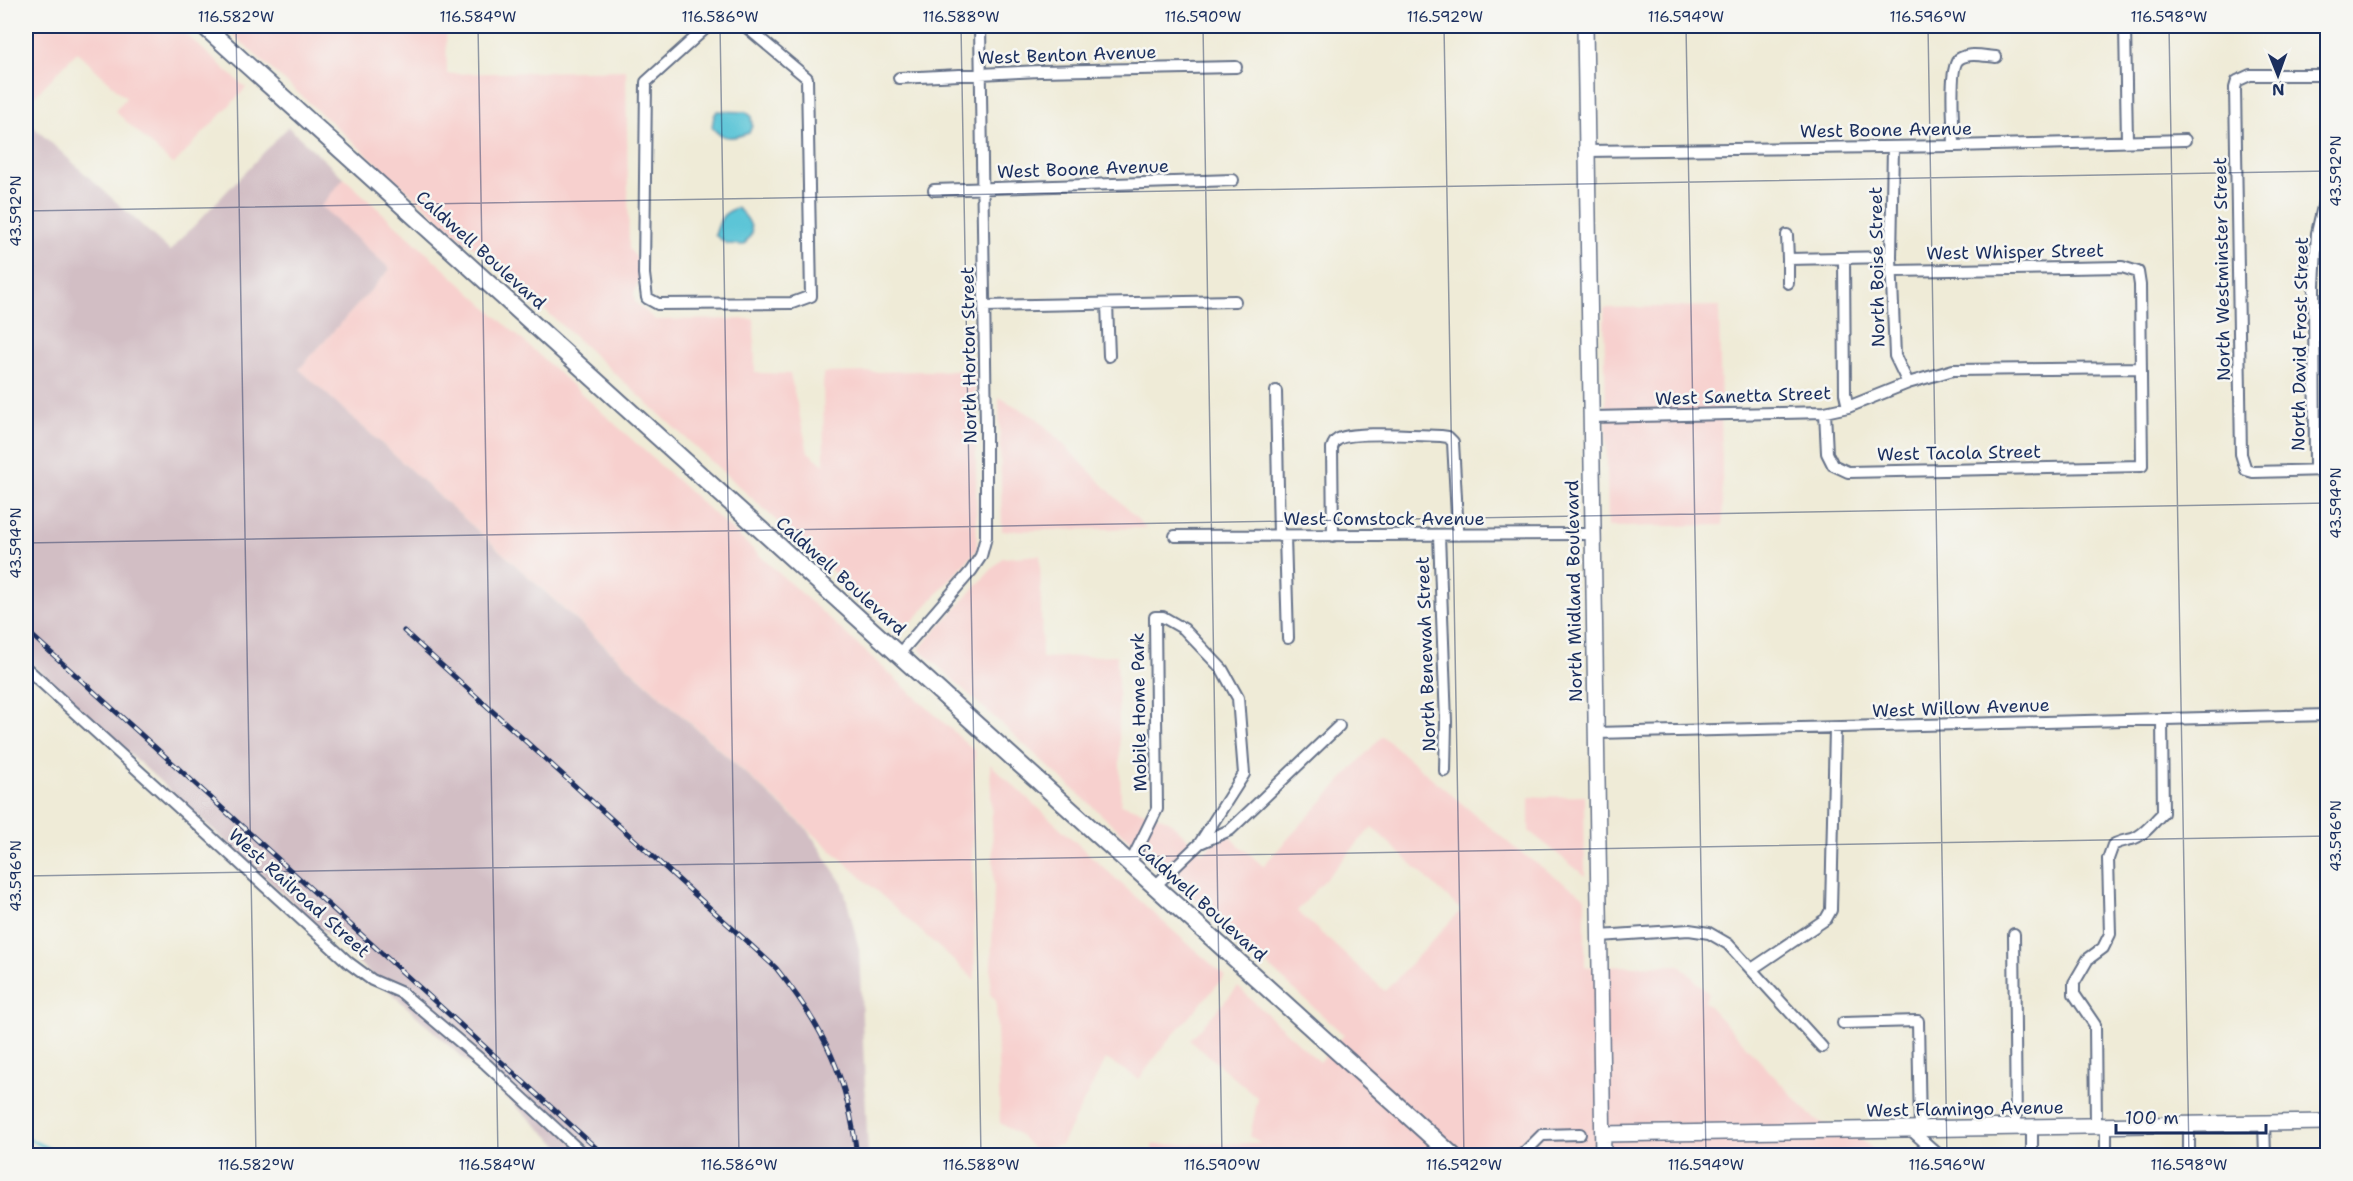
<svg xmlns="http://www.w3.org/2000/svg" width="2353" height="1181" font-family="'Shantell Sans',sans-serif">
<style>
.built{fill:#f7d0ce;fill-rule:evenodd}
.industrial{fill:#d2bec4}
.water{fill:#5cc5d7;stroke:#3c7a9a;stroke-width:1.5}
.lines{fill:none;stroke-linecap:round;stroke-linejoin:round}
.stream{stroke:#5cc5d7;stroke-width:3}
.street-casing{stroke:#657188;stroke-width:14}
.secondary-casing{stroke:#657188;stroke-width:18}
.primary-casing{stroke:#657188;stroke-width:20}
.street{stroke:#fff;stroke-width:10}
.secondary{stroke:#fff;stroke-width:15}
.primary{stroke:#fff;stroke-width:16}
.rail-casing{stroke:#1b2f5e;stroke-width:5}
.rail{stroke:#f6f6f2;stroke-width:3;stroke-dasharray:9;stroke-linecap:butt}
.ticks{fill:none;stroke:#1b2f5e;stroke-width:1.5;stroke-opacity:0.45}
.labels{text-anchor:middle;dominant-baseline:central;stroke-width:5;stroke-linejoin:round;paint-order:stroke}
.street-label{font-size:18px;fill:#1b2f5e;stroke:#f6f6f2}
.neatline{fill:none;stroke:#1b2f5e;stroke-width:2}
.ticks-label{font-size:15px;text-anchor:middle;fill:#1b2f5e}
</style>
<rect width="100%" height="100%" fill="#f6f6f2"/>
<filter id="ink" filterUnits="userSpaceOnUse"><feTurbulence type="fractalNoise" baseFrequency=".0167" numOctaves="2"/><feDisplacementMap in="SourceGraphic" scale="12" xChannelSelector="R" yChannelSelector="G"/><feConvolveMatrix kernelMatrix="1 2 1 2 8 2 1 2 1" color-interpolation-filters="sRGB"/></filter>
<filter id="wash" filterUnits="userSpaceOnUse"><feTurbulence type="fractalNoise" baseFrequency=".008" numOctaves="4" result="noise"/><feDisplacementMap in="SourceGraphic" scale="24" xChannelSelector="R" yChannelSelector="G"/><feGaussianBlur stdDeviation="1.35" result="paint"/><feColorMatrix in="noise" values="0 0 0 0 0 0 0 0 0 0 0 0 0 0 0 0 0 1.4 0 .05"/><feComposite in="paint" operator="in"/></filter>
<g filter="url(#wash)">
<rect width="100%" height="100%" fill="#efebd7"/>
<path class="built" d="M26,26H177L246,88L173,165L115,111L126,98L77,52L26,105Z
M223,26H446L447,74L626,70L629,249L644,266L634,293L635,302L655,320L754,319L755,373L790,374L808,452L824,465L823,373L975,370L977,550L901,634L480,251L463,240Z
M344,178L975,751L972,818L975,980L299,369L390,269L320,206Z
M1719,306L1723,525L1608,527L1604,308Z
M999,397L1038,419L1146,528L1002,531Z
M1040,555L1042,658L1117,655L1121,804L1168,820L1203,853L1224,832L1263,866L1382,736L1517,850L1585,897V967L1680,965L1709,994L1704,1001L1814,1119L1863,1141L1880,1155H1153L1152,1145L1261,1143L1250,1136L1258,1098L1190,1040L1238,987L1319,1062L1344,1035L919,649L1002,558ZM1372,827L1461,910L1385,991L1297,911Z
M990,764L1170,928L1225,976L1167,1042L1139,1079L1106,1059L1061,1145L1033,1149L1020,1135L1000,1123L996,1000L990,994L994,886Z
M1584,796L1585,876L1529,831V797Z"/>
<path class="industrial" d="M26,120L170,251L288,127L344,178L321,206L390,269L299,369L808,830L843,885L859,949L868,1155H569L26,659Z"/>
<path class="water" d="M717,111L746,112L751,116L752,126L749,133C734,138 722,141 712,127L714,116Z
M737,208C746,216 751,222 752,233L744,245L727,244L715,235C720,220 721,213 737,208Z"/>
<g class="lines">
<path class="stream" d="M26,1138L65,1156"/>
</g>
</g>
<g filter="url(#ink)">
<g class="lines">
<g class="street-casing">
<path id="street" d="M708,26L646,82L644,274L647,298L658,304L792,303L811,296L807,78L745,26
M2125,26L2127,141
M2328,75H2250L2237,81L2235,88L2241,454L2246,470L2253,472L2328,470
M899,78L1040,71L1236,67
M1954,146C1954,130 1948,67 1959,59C1969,52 1984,56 1996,57
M1893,147L1891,257L1895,356L1908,383
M1587,151L1954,146L2185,140
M934,190L1233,180
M1787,235L1788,259L1891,257
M1844,259L1845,394L1848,407
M1788,283V259
M1107,304L1109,356
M984,306L1235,301
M1276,391L1279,536
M1825,412L1827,453L1833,465L1848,472L2142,466L2140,285L2138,272L2122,267L1892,271
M1592,417L1825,412L1848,407L1908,383L1953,370L2141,368
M2315,470L2314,285L2317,233L2328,184
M1439,535L1446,722L1445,771
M1175,536L1593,534
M1285,536L1288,638
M1333,536L1332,448C1333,445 1335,441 1337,440C1350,430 1421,436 1441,436L1448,437L1453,442L1458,535
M899,654L971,571L981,556L986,537V428L980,26
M26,668L349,963L372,980L402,993L486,1064L585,1156
M1596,733L2328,715
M1130,864L1157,809L1155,617H1163L1184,629L1222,669L1238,698L1244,774L1200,843
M1155,886L1200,843L1230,830L1339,726
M2014,934L2016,1128
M1600,936L1689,930L1709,933L1728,944L1822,1047
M1752,969L1826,919L1831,910L1835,728
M1843,1023L1918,1021L1920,1129
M2264,1123L2265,1156
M2189,1125V1156
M2096,1126L2095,1025L2074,994V983L2088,959L2103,948L2110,934L2108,859L2113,845C2120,841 2124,841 2132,839C2144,836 2154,821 2163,813L2162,719
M2106,1126V1156
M1911,1130L1940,1156
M1521,1156L1542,1135L1580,1134
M2032,1156V1127"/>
</g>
<g class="secondary-casing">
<path id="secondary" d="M1585,26L1603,1156
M1603,1134L2328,1122"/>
</g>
<g class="primary-casing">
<path id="primary" d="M204,26L1453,1156"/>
</g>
<use href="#street" class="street"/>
<use href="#secondary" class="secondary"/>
<use href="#primary" class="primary"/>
<g class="rail-casing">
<path id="rail" d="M26,630L605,1156
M404,631L776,968C825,1029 848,1078 857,1156"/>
</g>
<use href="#rail" class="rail"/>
</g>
</g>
<path class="ticks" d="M236,26L256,1156M478,26L498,1156M720,26L739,1156M961,26L981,1156M1203,26L1222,1156M1444,26L1464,1156M1686,26L1706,1156M1928,26L1947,1156M2169,26L2189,1156M26,211L2328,171M26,543L2328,503M26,876L2328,836"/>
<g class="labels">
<g class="street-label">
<text transform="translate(1067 55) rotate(-2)">West Benton Avenue</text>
<text transform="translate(1886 130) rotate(-1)">West Boone Avenue</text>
<text transform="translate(1083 169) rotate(-2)">West Boone Avenue</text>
<text transform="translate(481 250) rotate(42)">Caldwell Boulevard</text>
<text transform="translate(2015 252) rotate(-1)">West Whisper Street</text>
<text transform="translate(1877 267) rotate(-91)">North Boise Street</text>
<text transform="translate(2222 269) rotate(-91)">North Westminster Street</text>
<text transform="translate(2300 344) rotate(-89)">North David Frost Street</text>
<text transform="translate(969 355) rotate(-91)">North Horton Street</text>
<text transform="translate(1743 396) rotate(-2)">West Sanetta Street</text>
<text transform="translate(1959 453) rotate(-1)">West Tacola Street</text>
<text x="1384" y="519">West Comstock Avenue</text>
<text transform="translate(841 576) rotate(42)">Caldwell Boulevard</text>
<text transform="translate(1574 591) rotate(-91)">North Midland Boulevard</text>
<text transform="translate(1426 654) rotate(-92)">North Benewah Street</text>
<text transform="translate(1961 708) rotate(-2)">West Willow Avenue</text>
<text transform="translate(1139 712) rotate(-91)">Mobile Home Park</text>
<text transform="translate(299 893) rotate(42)">West Railroad Street</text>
<text transform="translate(1202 902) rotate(42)">Caldwell Boulevard</text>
<text transform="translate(1965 1109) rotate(-1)">West Flamingo Avenue</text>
</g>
</g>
<rect width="2353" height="1181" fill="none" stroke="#f6f6f2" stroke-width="66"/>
<g transform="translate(2278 75) rotate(179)" stroke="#f6f6f2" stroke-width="4.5" paint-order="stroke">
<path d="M0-4.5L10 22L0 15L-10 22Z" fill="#1b2f5e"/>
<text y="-9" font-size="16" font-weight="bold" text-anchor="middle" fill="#1b2f5e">N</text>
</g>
<path d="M2116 1124v9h150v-9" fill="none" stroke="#1b2f5e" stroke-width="3"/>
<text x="2125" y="1124" font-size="18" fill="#1b2f5e" stroke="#f6f6f2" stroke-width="4.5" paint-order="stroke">100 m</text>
<rect x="33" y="33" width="2287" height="1115" class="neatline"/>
<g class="ticks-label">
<text x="236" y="22">116.582°W</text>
<text x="478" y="22">116.584°W</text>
<text x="720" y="22">116.586°W</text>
<text x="961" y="22">116.588°W</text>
<text x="1203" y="22">116.590°W</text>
<text x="1445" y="22">116.592°W</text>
<text x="1686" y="22">116.594°W</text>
<text x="1928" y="22">116.596°W</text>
<text x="2169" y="22">116.598°W</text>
<text transform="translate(2336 171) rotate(-90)" y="5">43.592°N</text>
<text transform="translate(16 211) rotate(-90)" y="5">43.592°N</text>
<text transform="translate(2336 503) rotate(-90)" y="5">43.594°N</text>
<text transform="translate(16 543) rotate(-90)" y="5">43.594°N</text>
<text transform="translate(2336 836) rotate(-90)" y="5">43.596°N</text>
<text transform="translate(16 876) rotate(-90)" y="5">43.596°N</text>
<text x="256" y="1170">116.582°W</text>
<text x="497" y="1170">116.584°W</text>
<text x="739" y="1170">116.586°W</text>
<text x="981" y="1170">116.588°W</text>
<text x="1222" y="1170">116.590°W</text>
<text x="1464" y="1170">116.592°W</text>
<text x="1706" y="1170">116.594°W</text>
<text x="1947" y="1170">116.596°W</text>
<text x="2189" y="1170">116.598°W</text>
</g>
</svg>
